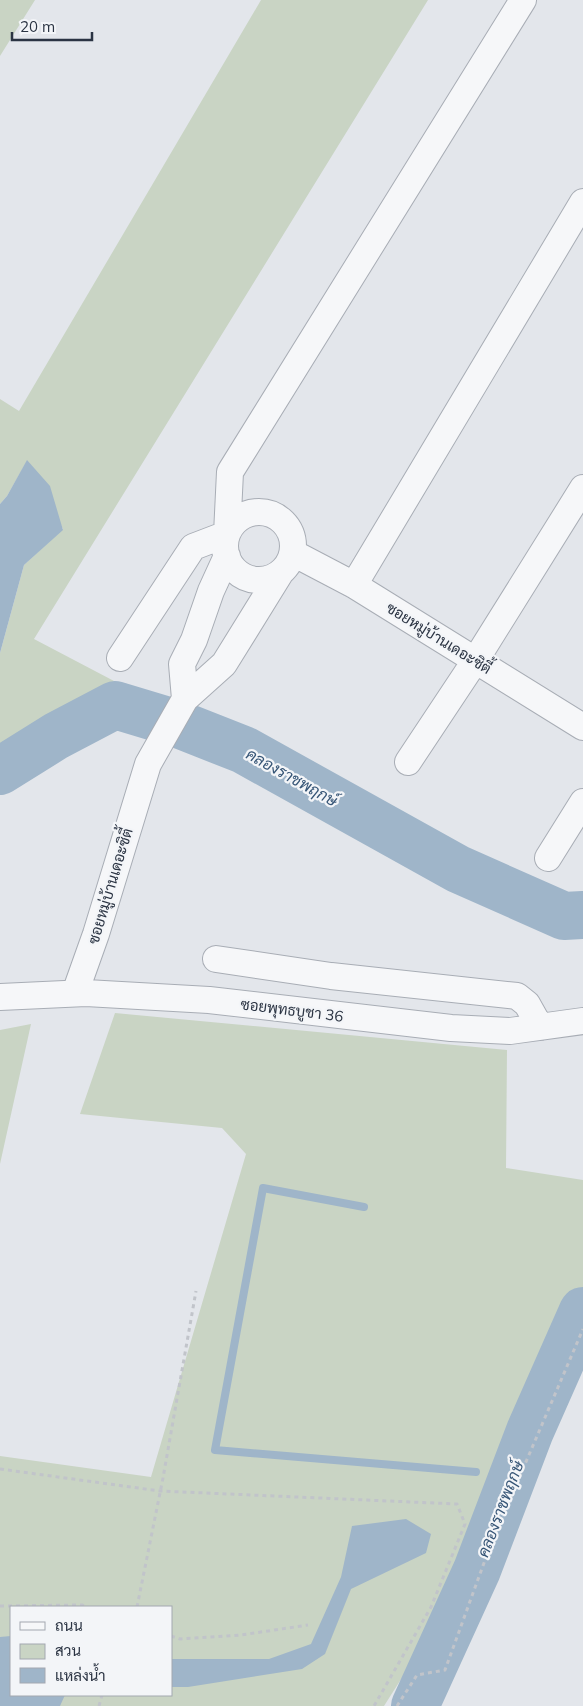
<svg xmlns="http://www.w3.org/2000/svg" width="583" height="1706" font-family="Mulish,Sarabun,sans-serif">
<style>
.green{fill:#c9d4c4;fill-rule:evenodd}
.water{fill:#9fb5c9}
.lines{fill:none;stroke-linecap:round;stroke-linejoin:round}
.stream{stroke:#9fb5c9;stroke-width:8}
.river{stroke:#9fb5c9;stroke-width:48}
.minor-casing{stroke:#a8adb5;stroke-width:28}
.path{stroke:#c1c4ca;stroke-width:3;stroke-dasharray:4 4;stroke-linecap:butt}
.minor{stroke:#f6f7f9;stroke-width:26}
.labels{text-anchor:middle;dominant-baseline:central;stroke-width:4.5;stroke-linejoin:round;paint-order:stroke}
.street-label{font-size:15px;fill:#2b3443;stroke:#f3f5f8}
.water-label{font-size:16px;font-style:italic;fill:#365576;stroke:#f3f5f8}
</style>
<rect width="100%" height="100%" fill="#e3e6eb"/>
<path class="green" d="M0,0H35L0,56Z
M261,0H428L34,639L154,702L118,726L0,765V653L24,565L63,529L27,461L7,496L0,504V399L19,411Z
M115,1013L507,1050L506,1168L583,1180V1304L493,1478L424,1643L384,1706H0V1456L151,1477L246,1154L222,1128L80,1114ZM11,1607H171V1695H11Z
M31,1024L0,1164V1030Z"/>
<path class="water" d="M27,460L50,486L63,530L24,565L0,653V504L7,496Z
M406,1519L431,1534L426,1553L351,1589L325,1654L302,1669L188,1687H171V1659H269L311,1644L341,1577L352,1526Z
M11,1636V1695H65L60,1706H0V1637Z"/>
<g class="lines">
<path class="stream" d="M364,1207L263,1188L215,1450L476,1472"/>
<path class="river" d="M0,771L56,736L115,705L178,724L244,750L458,869L564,916L583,915
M415,1706L477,1570L530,1431L583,1311"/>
<g class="minor-casing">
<path id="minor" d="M225 546a34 34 0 1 1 68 0a34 34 0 1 1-68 0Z
M293,553L354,585L583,727
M354,585L583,202
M120,658L193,547L227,534L230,472L523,0
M185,699L182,664L194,640L211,591L227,556
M408,762L475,661L583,488
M548,858L583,802
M216,959L331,976L517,996L527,1004L540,1027
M75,993L96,934L148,764L185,699L224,664L281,572
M0,997L86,993L209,1000L451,1028L510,1031L583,1021"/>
</g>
<path class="path" d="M0,1469L160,1491L457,1504L465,1524L431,1607L374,1706
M0,1606L82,1605L87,1607
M137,1607L163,1478L196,1291
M171,1636L180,1639L241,1635L308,1625
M99,1706L102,1695
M397,1706L417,1675L445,1670L492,1541L583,1329"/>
<use href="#minor" class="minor"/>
</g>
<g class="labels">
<g class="street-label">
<text transform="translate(439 638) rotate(32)">ซอยหมู่บ้านเดอะซิตี้</text>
<text transform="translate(110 886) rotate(-73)">ซอยหมู่บ้านเดอะซิตี้</text>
<text transform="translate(292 1010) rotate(7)">ซอยพุทธบูชา 36</text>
</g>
<g class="water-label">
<text transform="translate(292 777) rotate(29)">คลองราชพฤกษ์</text>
<text transform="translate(500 1509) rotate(-69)">คลองราชพฤกษ์</text>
</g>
</g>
<rect x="10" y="1606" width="162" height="90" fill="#f3f5f8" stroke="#a3a8b0"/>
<rect x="20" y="1622" width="25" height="8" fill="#f6f7f9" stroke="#a3a8b0"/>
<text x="55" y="1631" font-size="15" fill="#2b3443">ถนน</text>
<rect x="20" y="1644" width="25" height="15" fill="#c9d4c4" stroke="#a3a8b0"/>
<text x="55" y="1656" font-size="15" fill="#2b3443">สวน</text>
<rect x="20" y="1668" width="25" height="15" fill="#9fb5c9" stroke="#a3a8b0"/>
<text x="55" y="1681" font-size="15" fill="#2b3443">แหล่งน้ำ</text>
<path d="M12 32v8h80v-8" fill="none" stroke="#2b3443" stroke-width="2.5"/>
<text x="20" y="32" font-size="15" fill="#2b3443" stroke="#f3f5f8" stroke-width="4" paint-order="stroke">20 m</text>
</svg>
